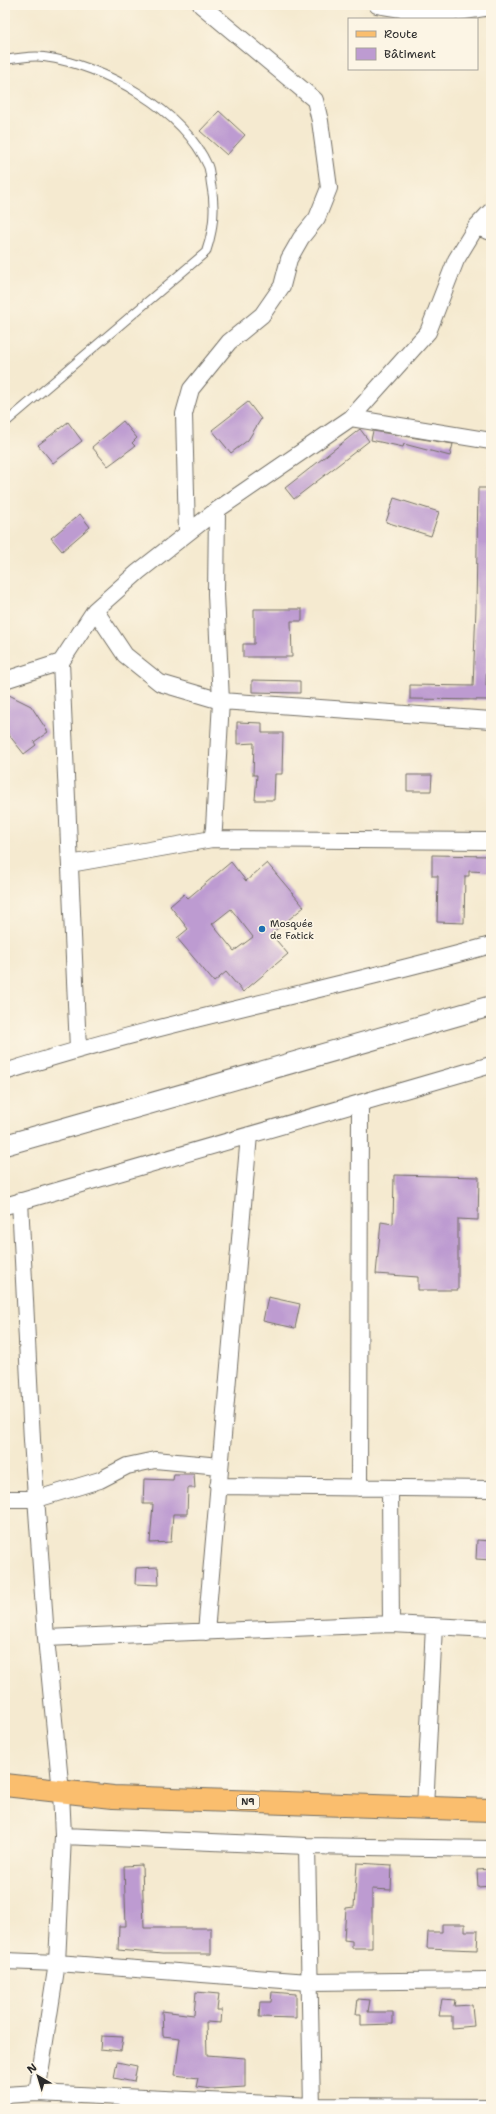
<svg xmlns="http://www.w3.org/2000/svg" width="496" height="2114" font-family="'Shantell Sans',sans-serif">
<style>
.building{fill:#bd9bd1;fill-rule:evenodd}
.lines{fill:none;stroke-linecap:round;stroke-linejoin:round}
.service-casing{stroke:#726e65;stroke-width:10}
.minor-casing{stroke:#726e65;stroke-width:18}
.tertiary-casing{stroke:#726e65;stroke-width:22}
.primary-casing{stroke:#726e65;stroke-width:24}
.service{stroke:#fff;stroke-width:8}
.minor{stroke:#fff;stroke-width:16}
.tertiary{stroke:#fff;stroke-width:20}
.primary{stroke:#fabe6e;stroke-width:22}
.poi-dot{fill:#1f6fb2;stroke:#fcf5e5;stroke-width:1.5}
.labels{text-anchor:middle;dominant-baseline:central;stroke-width:3.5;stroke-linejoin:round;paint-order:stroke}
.shield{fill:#fcf5e5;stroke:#6a6863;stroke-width:1}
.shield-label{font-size:9px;font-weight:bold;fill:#2b2b2b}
.poi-label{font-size:10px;fill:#2b2b2b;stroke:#fcf5e5;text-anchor:start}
</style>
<rect width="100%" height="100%" fill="#fcf5e5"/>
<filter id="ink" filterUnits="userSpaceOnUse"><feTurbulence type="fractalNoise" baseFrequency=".025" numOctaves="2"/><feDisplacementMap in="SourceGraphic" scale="8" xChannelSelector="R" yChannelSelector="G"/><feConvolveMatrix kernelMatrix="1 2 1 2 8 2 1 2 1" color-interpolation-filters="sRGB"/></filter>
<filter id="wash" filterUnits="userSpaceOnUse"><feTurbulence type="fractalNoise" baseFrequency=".012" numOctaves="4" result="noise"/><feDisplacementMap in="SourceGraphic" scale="16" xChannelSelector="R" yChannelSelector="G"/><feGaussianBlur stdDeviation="0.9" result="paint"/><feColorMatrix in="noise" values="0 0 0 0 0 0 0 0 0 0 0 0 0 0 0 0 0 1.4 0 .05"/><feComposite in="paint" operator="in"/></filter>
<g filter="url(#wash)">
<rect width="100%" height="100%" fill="#f5ead0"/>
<g id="blocks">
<path class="building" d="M219,111L245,135L227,155L200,131Z
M248,402L261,419L248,440L231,453L212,430Z
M123,421L137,438L132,443L135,446L108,466L92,447Z
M68,422L82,441L53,463L38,445Z
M360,429L369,441L294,499L285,488Z
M373,431L453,444L450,456L404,444L403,447L371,440Z
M478,488H490V581L486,686L489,687V700L410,699V685L473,686L476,607Z
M394,498L439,512L431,536L386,522Z
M80,514L90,527L62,551L51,538Z
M254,609H302V621H291L292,657H243V644H254Z
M252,680L300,681V693L252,692Z
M5,693L31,706L48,732L34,742L36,745L24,754L5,730Z
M237,722L262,723V733H283L282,774H275L274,800H255L257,775H253L254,743L237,744Z
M407,775H432L431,791H407Z
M432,855L491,856V872L469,871V876H465L464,923L437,922L438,876H432Z
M231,862L246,881L267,863L304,907L271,934L288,954L243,992L226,972L214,982L177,938L188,929L170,906L184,894L188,898ZM231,909L253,937L234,951L212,924Z
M394,1175L479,1177L478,1220L458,1219V1290H418V1277L376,1274L381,1222L393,1224Z
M268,1297L300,1304L295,1328L263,1321Z
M174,1474H194L195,1488H188L187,1514H173L171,1542L150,1543L153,1504H143L144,1479L173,1480Z
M477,1540L491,1541V1560L476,1559Z
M158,1567L159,1585L135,1584L136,1568Z
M357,1863L392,1865L391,1890L372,1889V1948H352V1941L344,1940L346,1908L354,1907Z
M142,1865L144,1928H211V1954H162L118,1950L119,1926H126L124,1866Z
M491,1869V1886L478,1887L477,1870Z
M442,1924H465V1931H478L477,1950L427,1948L428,1932H442Z
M196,1992L219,1994L217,2010H222L221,2023L206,2022L207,2055L245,2058V2087L211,2089L196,2087L198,2078L175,2075L180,2038L163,2036L162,2011L194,2015Z
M272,1992L296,1994V2018L259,2017L260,2002H271Z
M358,1999L370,2000L368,2012H393V2024L361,2025V2014H356Z
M442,1999L455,2000L454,2006L472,2005L474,2026L452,2028V2016H439Z
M101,2036L123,2037L121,2051L100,2049Z
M117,2062L137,2066L134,2082L114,2078Z"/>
</g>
</g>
<g filter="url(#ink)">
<use href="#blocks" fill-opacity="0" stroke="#726e65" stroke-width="1"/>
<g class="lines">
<g class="service-casing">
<path id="service" d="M5,60C16,58 33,55 44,57C104,65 183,110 208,166C210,171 210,178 211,184C216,208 214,229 206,252L5,423"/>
</g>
<g class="minor-casing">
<path id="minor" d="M377,5L438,15L491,7
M476,227L491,232
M351,418L491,441
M187,532L184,414L191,389L229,342L262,315L282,286L289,259L301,238L317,218L329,188L320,121L315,100L201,5
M95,610L125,655L160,683L221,701L491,720
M5,680L61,662
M212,839L214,828L221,701L216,594L217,510
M70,864L212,839L491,841
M78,1049L61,662L95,610L138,572L217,510L351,418L428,332L456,260L476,227L491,211
M5,1072C164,1021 330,990 491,945
M20,1201L32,1440L46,1638L61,1792L63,1836L57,1963L37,2093
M5,1206L491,1065
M218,1486L491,1489
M359,1488L360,1103
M390,1489L391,1624
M5,1499H37L100,1480L127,1466L155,1460L220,1466
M206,1632L249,1135
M46,1638L391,1624L491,1629
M425,1808L434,1626
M63,1836L307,1846L491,1849
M307,1846L312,2109
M5,1961L57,1963L309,1982L491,1980
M5,2095L37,2093L312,2106L491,2107"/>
</g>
<g class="tertiary-casing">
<path id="tertiary" d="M5,1145L491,1006"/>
</g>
<g class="primary-casing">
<path id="primary" d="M5,1785L113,1797L491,1810"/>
</g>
<use href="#service" class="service"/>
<use href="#minor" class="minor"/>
<use href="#tertiary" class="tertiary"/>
<use href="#primary" class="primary"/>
</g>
</g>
<circle class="poi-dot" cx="262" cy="929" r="4"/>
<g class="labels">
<rect class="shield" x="237" y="1795" width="22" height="14" rx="3"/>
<g class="shield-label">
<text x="248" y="1802">N9</text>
</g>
<g class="poi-label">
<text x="270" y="923">Mosquée<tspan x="270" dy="12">de Fatick</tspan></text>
</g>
</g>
<rect width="496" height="2114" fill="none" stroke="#fcf5e5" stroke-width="20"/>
<rect x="348" y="18" width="130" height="52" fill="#fcf5e5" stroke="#a8a49b"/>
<rect x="356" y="31" width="20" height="6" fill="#fabe6e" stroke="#a8a49b"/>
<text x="384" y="38" font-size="12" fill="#2b2b2b">Route</text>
<rect x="356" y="48" width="20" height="12" fill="#bd9bd1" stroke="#a8a49b"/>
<text x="384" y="58" font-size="12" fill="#2b2b2b">Bâtiment</text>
<g transform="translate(38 2076) rotate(322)" stroke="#fcf5e5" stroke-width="3" paint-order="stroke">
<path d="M0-3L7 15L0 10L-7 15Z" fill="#2b2b2b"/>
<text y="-6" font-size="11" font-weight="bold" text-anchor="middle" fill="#2b2b2b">N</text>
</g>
</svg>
